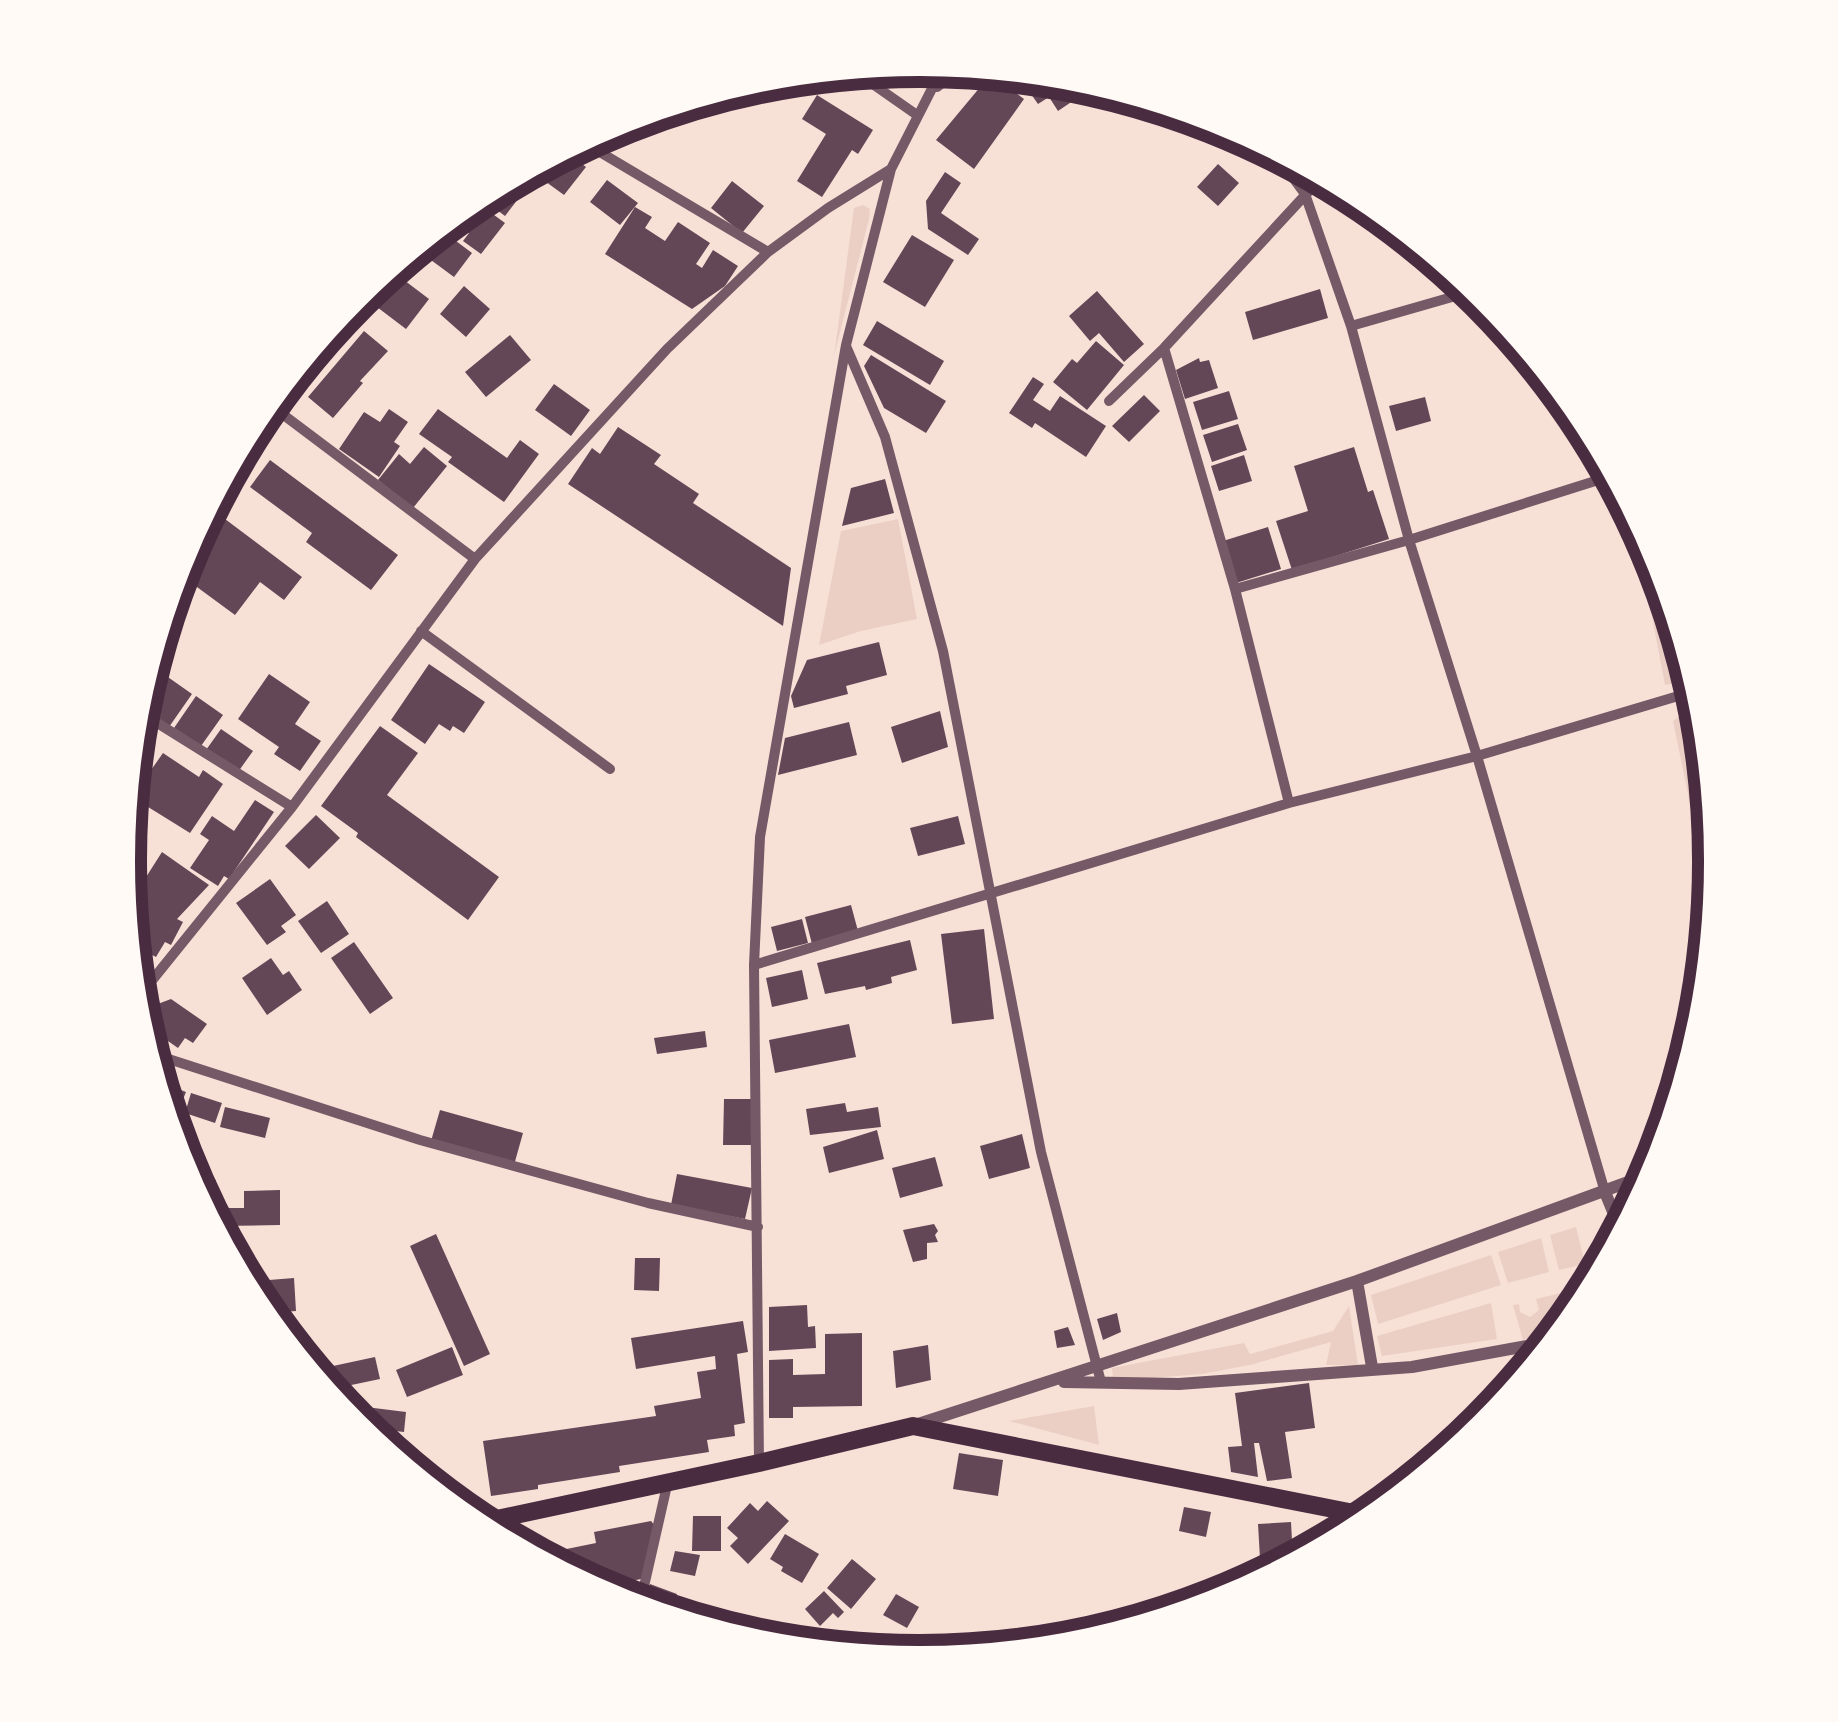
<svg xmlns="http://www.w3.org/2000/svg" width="1838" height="1722" font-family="'Titillium Web',sans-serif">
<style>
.green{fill:#ebcfc5}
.building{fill:#644757}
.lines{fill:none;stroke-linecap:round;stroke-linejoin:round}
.minor{stroke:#755966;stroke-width:10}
.tertiary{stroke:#755966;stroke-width:12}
.primary{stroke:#4a2c40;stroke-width:15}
.trunk{stroke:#4a2c40;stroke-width:18}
.rim{fill:none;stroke:#4a2c40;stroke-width:12}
</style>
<rect width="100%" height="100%" fill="#f7e1d7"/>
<path class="green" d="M863,205L870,209L869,219L834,356L854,208Z
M401,262L296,399L282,389L357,298Z
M253,426L266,434L262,444L208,511Z
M1633,517L1651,551L1677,683L1665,685Z
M898,519L917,619L861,631L819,645L841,531Z
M1678,717L1685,718L1714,867L1711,907L1673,721Z
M1576,1227L1585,1264L1559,1270L1550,1235Z
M1541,1238L1549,1272L1508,1283L1498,1252Z
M1491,1255L1501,1285L1378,1324L1371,1295Z
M1590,1286L1581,1304L1555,1334L1523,1340L1513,1305L1519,1304L1520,1312L1530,1317L1539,1310L1536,1299Z
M1491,1303L1497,1339L1382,1356L1377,1336Z
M1349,1306L1358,1365H1326L1331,1342L1250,1365L1202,1374L1113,1381L1112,1368L1244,1343L1250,1354L1333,1331Z
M1094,1406L1099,1445L1009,1421Z"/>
<path class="building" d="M991,74L1024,99L974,169L936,140Z
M1022,75L1075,80L1095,86L1058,111L1049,97L1038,104L1019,77Z
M736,89L723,110L704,98Z
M817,95L873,130L858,154L852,150L822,197L797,181L826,134L802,119Z
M668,109L655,131L635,119Z
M566,152L586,167L564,195L542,179Z
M1218,164L1239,183L1218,206L1197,187Z
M945,172L961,183L941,213L979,239L968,255L928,229L926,201Z
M523,174L532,181L505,216L480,197Z
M607,180L638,203L620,225L590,202Z
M732,181L764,206L742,233L711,208Z
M475,201L505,223L481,254L463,241L469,233L458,225L464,218L459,214Z
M635,207L652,217L645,228L665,241L678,222L710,243L696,264L702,268L713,250L738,266L725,286L692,309L605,254Z
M440,229L472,253L454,277L416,249Z
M912,235L954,260L925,307L883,282Z
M396,274L429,299L406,329L373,304Z
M464,286L490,309L466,337L440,314Z
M1320,289L1328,318L1253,340L1245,312Z
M1097,291L1144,344L1124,362L1099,333L1090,341L1069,316Z
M877,321L944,361L930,385L863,345Z
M364,331L388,351L360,381L363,383L333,418L308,397Z
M510,335L531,360L486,397L465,372Z
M1096,341L1124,365L1087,410L1053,382L1072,359L1077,363Z
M871,355L946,401L926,433L884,408L864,366Z
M1199,358L1200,362L1209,360L1218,388L1185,399L1176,370Z
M1033,377L1044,384L1033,400L1050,411L1060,396L1106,426L1086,457L1035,423L1032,428L1009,413Z
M554,384L590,410L571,436L535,410Z
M1229,391L1238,419L1202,430L1193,402Z
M1144,395L1160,411L1129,442L1112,426Z
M1425,397L1431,421L1396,431L1389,406Z
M389,409L408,422L394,442L400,446L379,477L339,449L364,412L380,422Z
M438,409L507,458L520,440L539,454L504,502L448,462L452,457L419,434Z
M1238,424L1247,450L1212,462L1203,435Z
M618,427L661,455L654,464L699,494L693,503L791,568L783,626L568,484L592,448L600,454Z
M424,447L447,466L413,508L378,480L399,454L410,464Z
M1354,447L1368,492L1373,490L1389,539L1292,570L1276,521L1308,511L1294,466Z
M1244,455L1252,481L1219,491L1211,466Z
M270,460L398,555L371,590L306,542L312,533L250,487Z
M885,479L894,513L842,526L851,488Z
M225,519L302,577L284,600L260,582L235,615L182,576Z
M1268,527L1281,569L1236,583L1223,541Z
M879,642L887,675L846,686L848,694L794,708L791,696L807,660Z
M429,664L485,702L464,733L453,726L450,731L439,724L425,744L391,720Z
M269,674L310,702L295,724L321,741L300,771L274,754L279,747L238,719Z
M165,675L192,694L169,727L142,708Z
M196,696L223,715L201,746L174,728Z
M940,711L948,747L902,763L891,727Z
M849,722L857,755L778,775L785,738Z
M380,726L418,753L387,795L499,877L468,920L356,837L358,833L321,806Z
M221,729L253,751L238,772L206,750Z
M136,733L154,746L131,780L133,758Z
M163,753L199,777L203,770L223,784L190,833L132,797Z
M255,800L274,812L229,879L224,876L218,886L190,868L209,840L200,834L212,816L234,831Z
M316,815L340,838L309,869L285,846Z
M958,816L965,844L918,856L910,828Z
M162,852L209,885L177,919L183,922L171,945L165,942L156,957L131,944L128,915L138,898L134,896Z
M270,879L296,915L281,926L286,932L267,945L236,903Z
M327,901L349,934L321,953L298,921Z
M851,905L858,931L812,944L805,917Z
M802,919L808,943L777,951L771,927Z
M984,929L994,1019L952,1024L941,934Z
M910,940L917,970L891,977L892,983L866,990L865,986L825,994L817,963Z
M354,942L393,998L370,1014L331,958Z
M131,947L152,958L135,980L133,965Z
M271,958L283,975L289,971L302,990L267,1015L242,978Z
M802,970L808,999L772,1007L766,978Z
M171,999L207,1024L193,1043L185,1038L178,1048L142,1023L155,1005Z
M849,1024L856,1057L775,1073L769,1040Z
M705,1031L707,1047L657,1054L654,1038Z
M158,1081L186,1092L179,1109L165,1104Z
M191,1093L222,1103L215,1123L185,1113Z
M724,1099H753L752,1145H723Z
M845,1103L847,1112L878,1107L881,1127L810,1135L806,1109Z
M225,1107L270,1118L265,1138L220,1127Z
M440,1110L523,1133L514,1165L431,1141Z
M877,1130L884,1159L829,1173L823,1147Z
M1022,1134L1030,1168L989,1179L980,1146Z
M935,1157L943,1186L900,1198L892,1168Z
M677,1174L752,1188L745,1219L671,1205Z
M197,1178L216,1180L211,1217L195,1188Z
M280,1190V1225L220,1226L219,1208H244V1191Z
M934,1224L938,1231L935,1235L938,1242L927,1243V1259L913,1262L903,1230Z
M436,1234L490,1354L464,1366L410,1246Z
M635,1258H660L659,1291L634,1290Z
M294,1278L296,1311L271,1313L269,1280Z
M807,1305L808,1327L815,1326L816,1348L769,1351V1307Z
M1117,1313L1121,1332L1103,1340L1097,1319Z
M743,1321L748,1352L737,1354L745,1423L734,1425L735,1436L707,1440L709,1452L619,1466L620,1472L538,1485V1489L491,1496L483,1441L656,1416L654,1406L701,1398L697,1372L716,1369L715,1356L636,1369L631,1338Z
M1068,1327L1075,1345L1057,1348L1054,1331Z
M862,1333V1406L793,1407V1418H769V1360L793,1359V1375L825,1374V1334Z
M928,1345L931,1380L896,1388L893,1351Z
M452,1347L463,1375L407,1397L396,1370Z
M375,1357L380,1379L337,1388L333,1366Z
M1309,1383L1315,1428L1285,1432L1292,1478L1267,1481L1259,1443H1254L1258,1477L1231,1472L1228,1447L1242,1446L1235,1393Z
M347,1394L352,1419L334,1397Z
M358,1406L406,1412L404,1432L360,1427L355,1423Z
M959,1453L1003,1460L998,1496L953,1489Z
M767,1501L789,1521L748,1564L730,1546L738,1538L727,1528L750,1503L758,1511Z
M1184,1507L1211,1512L1206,1537L1179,1531Z
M693,1516H721V1551H692Z
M651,1521L656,1527L641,1579L598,1588L537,1555L596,1543L594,1532Z
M1291,1522L1293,1559L1261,1576L1258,1524Z
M785,1534L819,1554L802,1583L781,1571L783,1567L770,1559Z
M675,1551L700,1555L695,1576L670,1571Z
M852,1559L876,1579L851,1609L827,1588Z
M650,1584L677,1594L669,1613L642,1605Z
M824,1591L844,1612L838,1618L833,1613L820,1626L805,1609Z
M896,1594L919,1607L907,1628L883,1615Z
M956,1648L957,1653L908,1656V1655Z"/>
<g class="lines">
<path class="minor" d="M854,71L917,115
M937,87L960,69
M583,142L768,252
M1275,153L1305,194L1351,326L1409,540L1477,756L1605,1192
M1351,326L1473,291
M846,346L885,437L943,651L1041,1152L1101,1382
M1164,348L1235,589L1289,803
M1109,401L1164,348L1321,178
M269,404L475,559
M1235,589L1409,540L1611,476
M1667,596L1715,857
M421,631L610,769
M138,711L292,807
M754,965L1289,803L1477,756L1695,691
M137,999L292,807L475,559L667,349L768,252L828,208L891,169
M150,1053L420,1140L648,1203L758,1227
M759,1463L754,965L760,837L846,345L891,169L943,67
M640,1604L668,1481"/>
<path class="tertiary" d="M1605,1192L1620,1229
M1357,1281L1372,1367
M1064,1382L1179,1384L1412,1367L1549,1342
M915,1425L1357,1281L1650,1174"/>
<path class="primary" d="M1352,1512L1386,1502"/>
<path class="trunk" d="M478,1523L759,1463L913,1426L1369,1516"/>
</g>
<path d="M0 0H1838V1722H0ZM919 82H920A778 778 0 0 1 1698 860V862A778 778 0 0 1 920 1640H919A778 778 0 0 1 141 862V860A778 778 0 0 1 919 82Z" fill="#fffaf5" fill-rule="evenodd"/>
<path class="rim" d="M919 82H920A778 778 0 0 1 1698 860V862A778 778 0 0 1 920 1640H919A778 778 0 0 1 141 862V860A778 778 0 0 1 919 82Z"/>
</svg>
